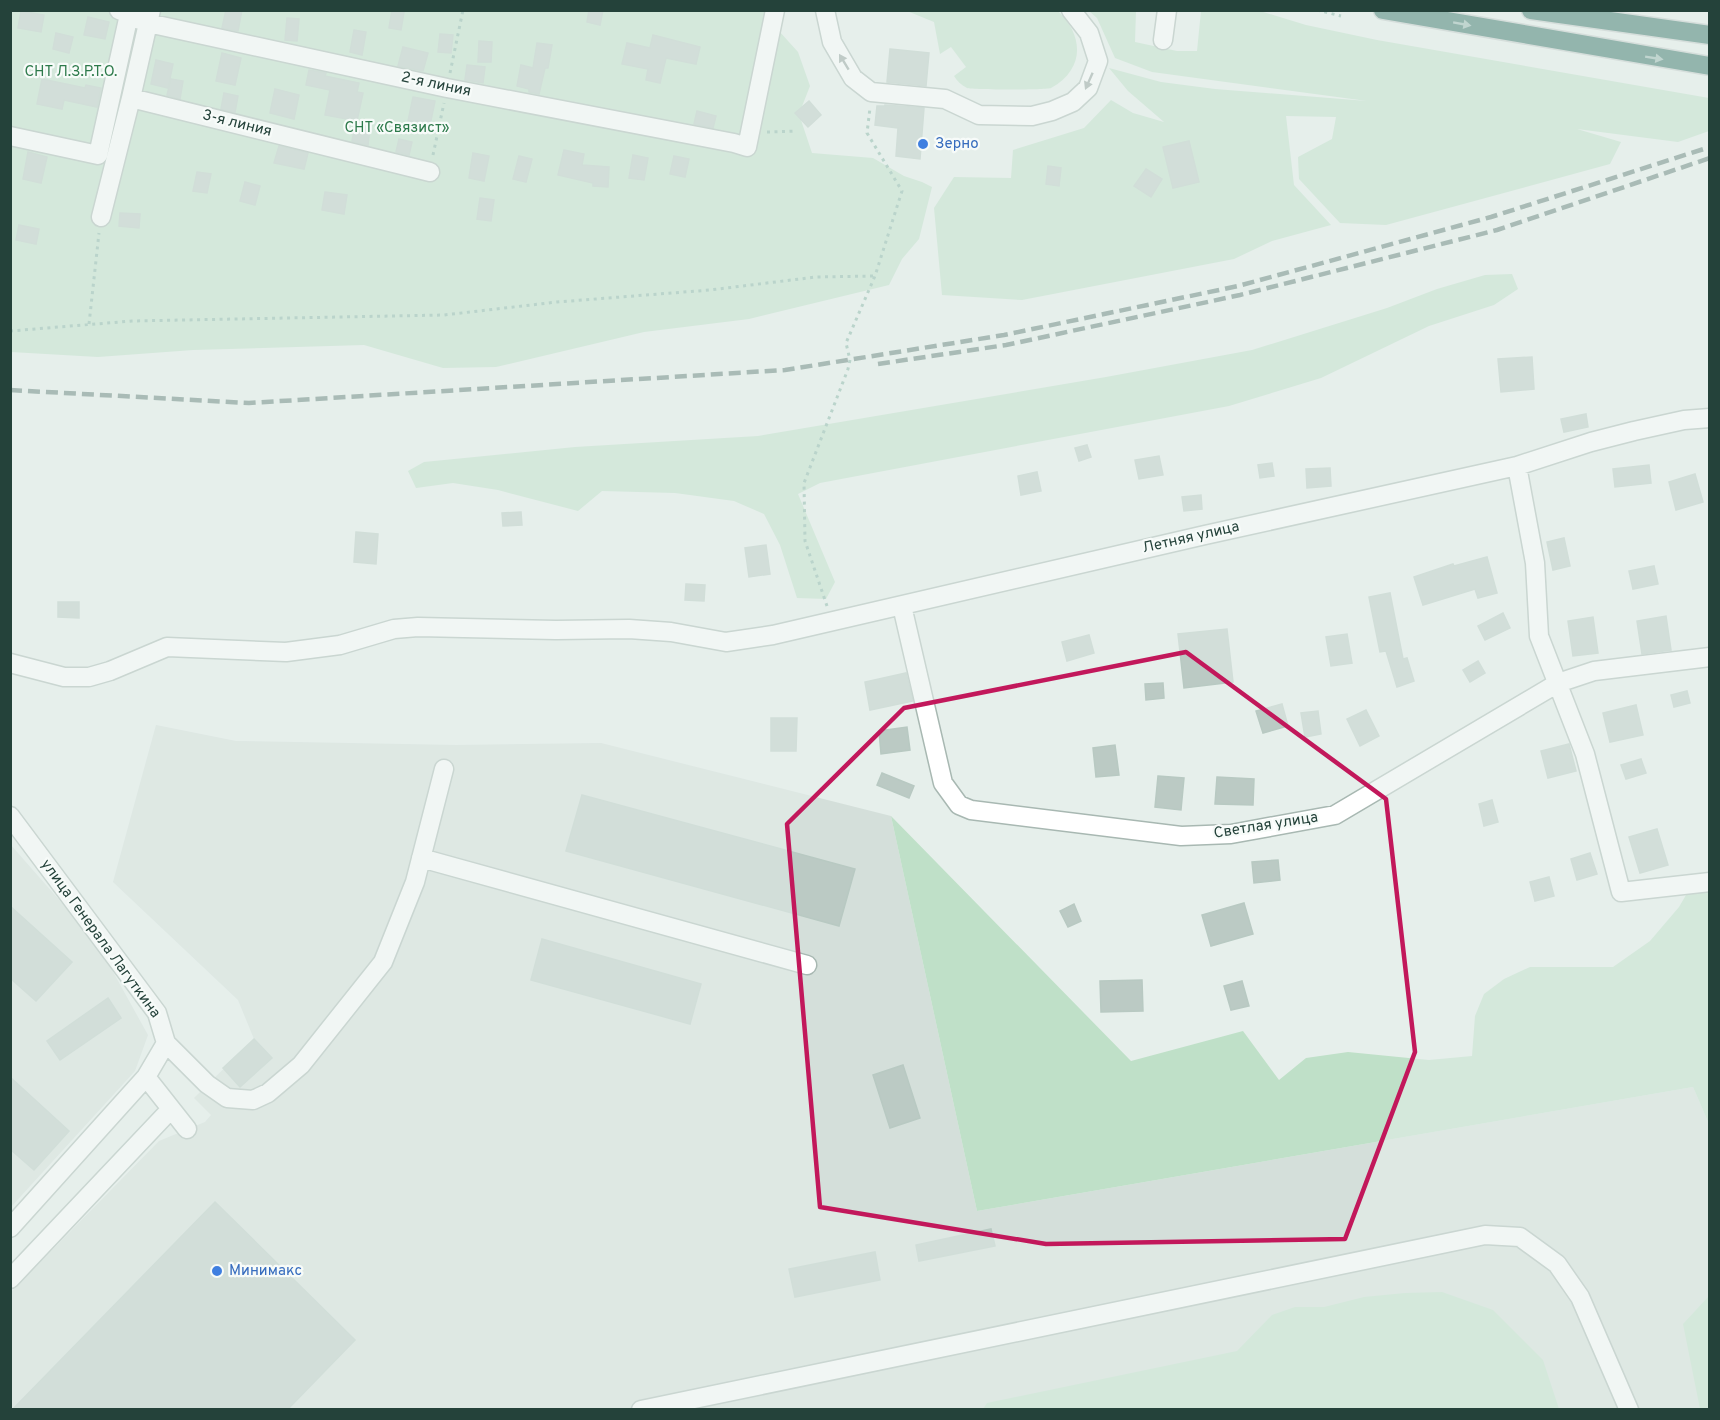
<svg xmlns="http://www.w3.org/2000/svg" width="1720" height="1420" font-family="Overpass,sans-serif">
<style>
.built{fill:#d4dfda}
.green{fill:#bfe0c8}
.building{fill:#bbcac4;stroke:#b8c9c2;stroke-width:1.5}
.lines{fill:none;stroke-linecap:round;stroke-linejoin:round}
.minor-casing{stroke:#a8b8b2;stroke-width:21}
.highway-casing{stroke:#c2cac8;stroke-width:21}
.path{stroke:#86b3a5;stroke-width:3;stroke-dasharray:3 4.5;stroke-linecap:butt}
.minor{stroke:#fff;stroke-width:18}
.highway{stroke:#2f6f62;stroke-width:18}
.rail{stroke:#5f7d75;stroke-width:4.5;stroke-dasharray:12 6;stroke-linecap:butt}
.oneway{fill:#93b5ae}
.oneway2{fill:#92a09c}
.marked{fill:none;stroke:#c2185b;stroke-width:4.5;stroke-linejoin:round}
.shop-dot{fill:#3f7fe0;stroke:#f7fbf9;stroke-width:2}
.labels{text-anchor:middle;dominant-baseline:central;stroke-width:4.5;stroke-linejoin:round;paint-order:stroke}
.park-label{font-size:15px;fill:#2d7a4b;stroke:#f7fbf9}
.street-label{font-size:15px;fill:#24423a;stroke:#f7fbf9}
.shop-label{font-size:15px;fill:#366cbe;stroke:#f7fbf9;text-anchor:start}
</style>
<rect width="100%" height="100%" fill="#e6efeb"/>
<path class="built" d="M156,725L236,741L456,745L601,743L891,816L977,1211L1693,1087L1709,1124V1409H11L10,1293L159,1141L205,1122L211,1115L194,1098L254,1039L238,1000L113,882Z
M10,844L97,943L148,1035L135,1071L11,1207Z"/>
<path class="green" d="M10,11H781L779,31L798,52L810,86L799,114L812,153L873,158L904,176L922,182L932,187L919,239L902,259L889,285L749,319L644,332L496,367L443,368L364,345L193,350L98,357L11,352Z
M907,11H1058C1084,36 1085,69 1051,88C1047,90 973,90 967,88C961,85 957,81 954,76L966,67L951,47L940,54L934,22Z
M1089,11H1136L1135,42L1177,51H1197L1201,11H1260L1306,25L1377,40L1709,98V131L1678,142L1577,129L1621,142L1610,164L1386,225L1340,223L1299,179L1298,157L1332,139L1336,117L1286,116L1294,185L1331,225L1272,241L1234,259L1022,300L942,295L934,208L954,177L1011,178L1013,150L1084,128L1111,100L1133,113L1164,122L1128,91L1109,68L1161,82L1215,89L1367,101L1152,72L1115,58L1097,18Z
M1512,274L1518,289L1494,305L1429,326L1321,378L1229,406L820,483L798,494L835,582L826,599L797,598L780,545L764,514L734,501L675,493L602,491L578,511L498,490L453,483L416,488L408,471L424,462L575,447L758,436L1106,377L1252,350L1387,308L1437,289L1485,275Z
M891,816L1131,1061L1243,1031L1279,1080L1306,1058L1348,1052L1429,1060L1472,1056L1475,1016L1484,994L1504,979L1530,967H1613L1650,941L1679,907L1686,895L1709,887V1124L1693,1087L977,1211Z
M1442,1292L1493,1310L1543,1360L1559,1409H983L987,1403L1237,1351L1272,1315L1295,1307H1324L1364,1297L1405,1293Z
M1709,1296V1409H1700L1683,1324Z"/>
<path class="building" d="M226,10H242L238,31L222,28Z
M392,10L404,12L401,30L389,28Z
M589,10H603L600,25L587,22Z
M21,11L44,15L41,32L18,28Z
M88,17L109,22L105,39L84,35Z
M287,18L299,19L297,41L285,40Z
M354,30L366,32L362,55L350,52Z
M56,33L73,37L69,53L53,49Z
M440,34L453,35L451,53L438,52Z
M653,35L700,47L696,64L666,58L660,83L646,80L648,69L622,64L627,43L650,48Z
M479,41L492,42L491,62H478Z
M537,43L552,45L548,68H545L539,94L529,92V89L517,86L521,65L533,68Z
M403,47L428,53L423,71L398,66Z
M890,49L929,53L926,86L887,82Z
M222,53L241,58L235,85L216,81Z
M156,60L173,64L168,88L151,84Z
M467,65L485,67L483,83L465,80Z
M309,70L326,73L325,76L359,83L357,92L363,93L357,121L325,115L330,90L306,85Z
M42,79L85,88L86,85L101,88L97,107L64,100L62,109L37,104Z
M171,79L183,81L180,99L167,95Z
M275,89L299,95L294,119L270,113Z
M224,93L238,96L235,112L221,109Z
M413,97L435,101L429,130L407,126Z
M809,101L821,115L808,127L795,113Z
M885,105L924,108L920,159L896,156L898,128L875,125L877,106H885Z
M697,111L716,116L713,128L694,124Z
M355,126L370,128L368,145L352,141Z
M399,139L412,142L409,155L396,152Z
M1189,141L1199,182L1173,188L1163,147Z
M279,146L308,153L304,169L274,163Z
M564,150L584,154L582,165L609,167L608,187L593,186V183L558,175Z
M28,152L47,157L41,183L23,179Z
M473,153L489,156L484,181L469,178Z
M633,155L648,158L644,180L629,178Z
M519,156L532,159L526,182L513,179Z
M674,156L689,159L685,177L670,174Z
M1048,166L1061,168L1059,186L1046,184Z
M1146,169L1162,179L1151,197L1134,186Z
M197,172L211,174L207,193L193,191Z
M245,182L260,186L255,205L240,201Z
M325,192L347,195L344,214L322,210Z
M480,198L494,200L491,221L477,219Z
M120,213L140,214L139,228L119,226Z
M19,225L39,229L36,244L16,240Z
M1532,357L1534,389L1501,392L1498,359Z
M1586,414L1588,427L1564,432L1561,419Z
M1087,445L1091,457L1079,461L1075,448Z
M1159,456L1163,475L1139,479L1135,460Z
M1272,463L1274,476L1260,478L1258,465Z
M1649,465L1651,483L1615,487L1613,469Z
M1330,468L1331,486L1307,488L1306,469Z
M1037,472L1041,491L1021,495L1018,476Z
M1695,474L1703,502L1676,510L1669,482Z
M1201,495L1202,509L1184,511L1182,497Z
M521,512L522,525L503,526L502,513Z
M356,532L378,534L376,564L354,562Z
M1564,538L1570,566L1553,570L1547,542Z
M766,545L770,574L749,577L745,548Z
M1487,557L1497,593L1478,598L1475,589L1423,605L1414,577L1453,564L1454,566Z
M1654,566L1658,584L1633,589L1629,571Z
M686,584L705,585L704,601L685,600Z
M1390,593L1403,659L1407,658L1414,681L1397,687L1386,651L1380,652L1369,597Z
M58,602H79V618L58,617Z
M1503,613L1510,628L1485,640L1478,626Z
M1666,616L1671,650L1642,654L1637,621Z
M1593,617L1598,653L1573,656L1568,621Z
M1227,629L1233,682L1184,688L1178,634Z
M1347,634L1352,663L1331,666L1326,637Z
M1089,635L1094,653L1067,661L1062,642Z
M1478,661L1485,673L1470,682L1463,670Z
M906,673L913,701L870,710L865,682Z
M1163,683L1164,698L1146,700L1145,684Z
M1687,691L1690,703L1674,707L1671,695Z
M1282,704L1288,726L1263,733L1256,711Z
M1636,705L1643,735L1610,742L1603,713Z
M1366,710L1379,736L1360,746L1347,719Z
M1318,711L1321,734L1305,737L1301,713Z
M771,718H797L796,751H771Z
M907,727L910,750L881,754L879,731Z
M1569,744L1576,771L1548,778L1541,751Z
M1115,745L1119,775L1096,777L1093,748Z
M1641,759L1646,773L1626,779L1621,765Z
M882,773L914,786L909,798L877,785Z
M1158,776L1184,778L1181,810L1155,807Z
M1217,777L1254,779L1253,805L1215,804Z
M582,795L855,869L839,926L566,851Z
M1492,800L1498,822L1484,826L1479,804Z
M1657,829L1668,865L1640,873L1629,837Z
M1590,853L1597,874L1577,880L1571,859Z
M1278,860L1280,880L1254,883L1252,862Z
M1549,877L1554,896L1535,901L1530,882Z
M1244,903L1253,934L1211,946L1202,915Z
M1074,904L1081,921L1068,927L1060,911Z
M10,906L72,962L36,1001L10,978Z
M542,939L701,984L690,1024L531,980Z
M1142,980L1143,1011L1101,1012L1100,981Z
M1242,981L1249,1006L1231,1010L1224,986Z
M108,998L121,1018L60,1060L47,1041Z
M254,1039L272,1058L240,1087L223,1068Z
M903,1065L920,1118L890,1128L873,1075Z
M10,1077L69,1131L34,1170L10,1149Z
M215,1202L355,1340L287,1410H12Z
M991,1229L995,1246L919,1261L916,1245Z
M875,1252L880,1280L795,1297L789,1269Z"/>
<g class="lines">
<g class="minor-casing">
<path id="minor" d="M119,10C130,14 137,20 148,23L447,88L734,143L747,147L775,10
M151,10L131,98L430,172
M825,10L832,42L853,78L871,92L945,99L979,115L1032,116L1052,111L1073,102L1088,88L1098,61L1089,33L1071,10
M1163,40L1167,10
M10,136L98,155L130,10
M101,217L131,98
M1517,466L1535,563L1539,636L1585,754L1621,892L1710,882
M902,606L943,783L959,805L971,810L1181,836L1231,834L1335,815L1558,683L1594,671L1710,657
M10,663L64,677H89L110,671L167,647L286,652L340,645L394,629L418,627L556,630L629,629L671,632L726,642L773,635L1205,535L1517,466L1591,442L1634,431L1684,420L1710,418
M10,816L157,1013L166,1043L146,1077L10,1228
M421,858L807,965
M166,1043L207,1084L227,1098L253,1100L268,1093L301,1065L383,962L415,882L444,769
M146,1077L187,1129
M10,1279L171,1109
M641,1410L1485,1235L1520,1237L1557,1264L1580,1297L1629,1410"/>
</g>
<g class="highway-casing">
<path id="highway" d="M1383,10L1710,66
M1531,10L1710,35"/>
</g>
<path class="path" d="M1317,10L1341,16
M450,73L463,10
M767,132L797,131
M433,155L444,103
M89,324L99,233
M10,331L132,321L444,315L557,302L710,290L816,277L875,276
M827,606L805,541L804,483L848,369L850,360L846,343L875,276L902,191L867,133L870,108"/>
<use href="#minor" class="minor"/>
<use href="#highway" class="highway"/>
<path class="rail" d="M878,364L1006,345L1240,295L1497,230L1710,158
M10,390L249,403L785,370L1004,335L1238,286L1491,217L1710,147"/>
</g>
<defs><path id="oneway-solid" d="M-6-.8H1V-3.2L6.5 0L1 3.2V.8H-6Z" transform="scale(1.5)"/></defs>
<g class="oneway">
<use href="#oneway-solid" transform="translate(1462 24) rotate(10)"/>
<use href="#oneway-solid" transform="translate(1654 58) rotate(9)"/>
</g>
<g class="oneway2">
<use href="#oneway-solid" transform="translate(844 62) rotate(-121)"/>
<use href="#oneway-solid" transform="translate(1089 81) rotate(114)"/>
</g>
<path d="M0 0H1720V1420H0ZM1186,652L1386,799L1415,1052L1345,1239L1046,1244L820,1207L787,824L904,708Z" fill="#e6efeb" fill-opacity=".55" fill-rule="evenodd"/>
<path class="marked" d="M1186,652L1386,799L1415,1052L1345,1239L1046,1244L820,1207L787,824L904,708Z"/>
<g class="shop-dot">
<circle cx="923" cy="144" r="6"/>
<circle cx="217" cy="1271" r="6"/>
</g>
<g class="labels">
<g class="park-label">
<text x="71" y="72">СНТ Л.З.Р.Т.О.</text>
<text x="397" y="128">СНТ «Связист»</text>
</g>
<g class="street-label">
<text transform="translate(436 85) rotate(12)">2-я линия</text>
<text transform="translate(237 124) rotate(14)">3-я линия</text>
<text transform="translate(1191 538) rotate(-13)">Летняя улица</text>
<text transform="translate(1266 826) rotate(-9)">Светлая улица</text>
<text transform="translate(100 939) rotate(54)">улица Генерала Лагуткина</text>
</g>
<g class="shop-label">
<text x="935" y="144">Зерно</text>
<text x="229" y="1271">Минимакс</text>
</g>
</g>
<rect width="1720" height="1420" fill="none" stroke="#24423a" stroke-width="24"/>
</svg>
